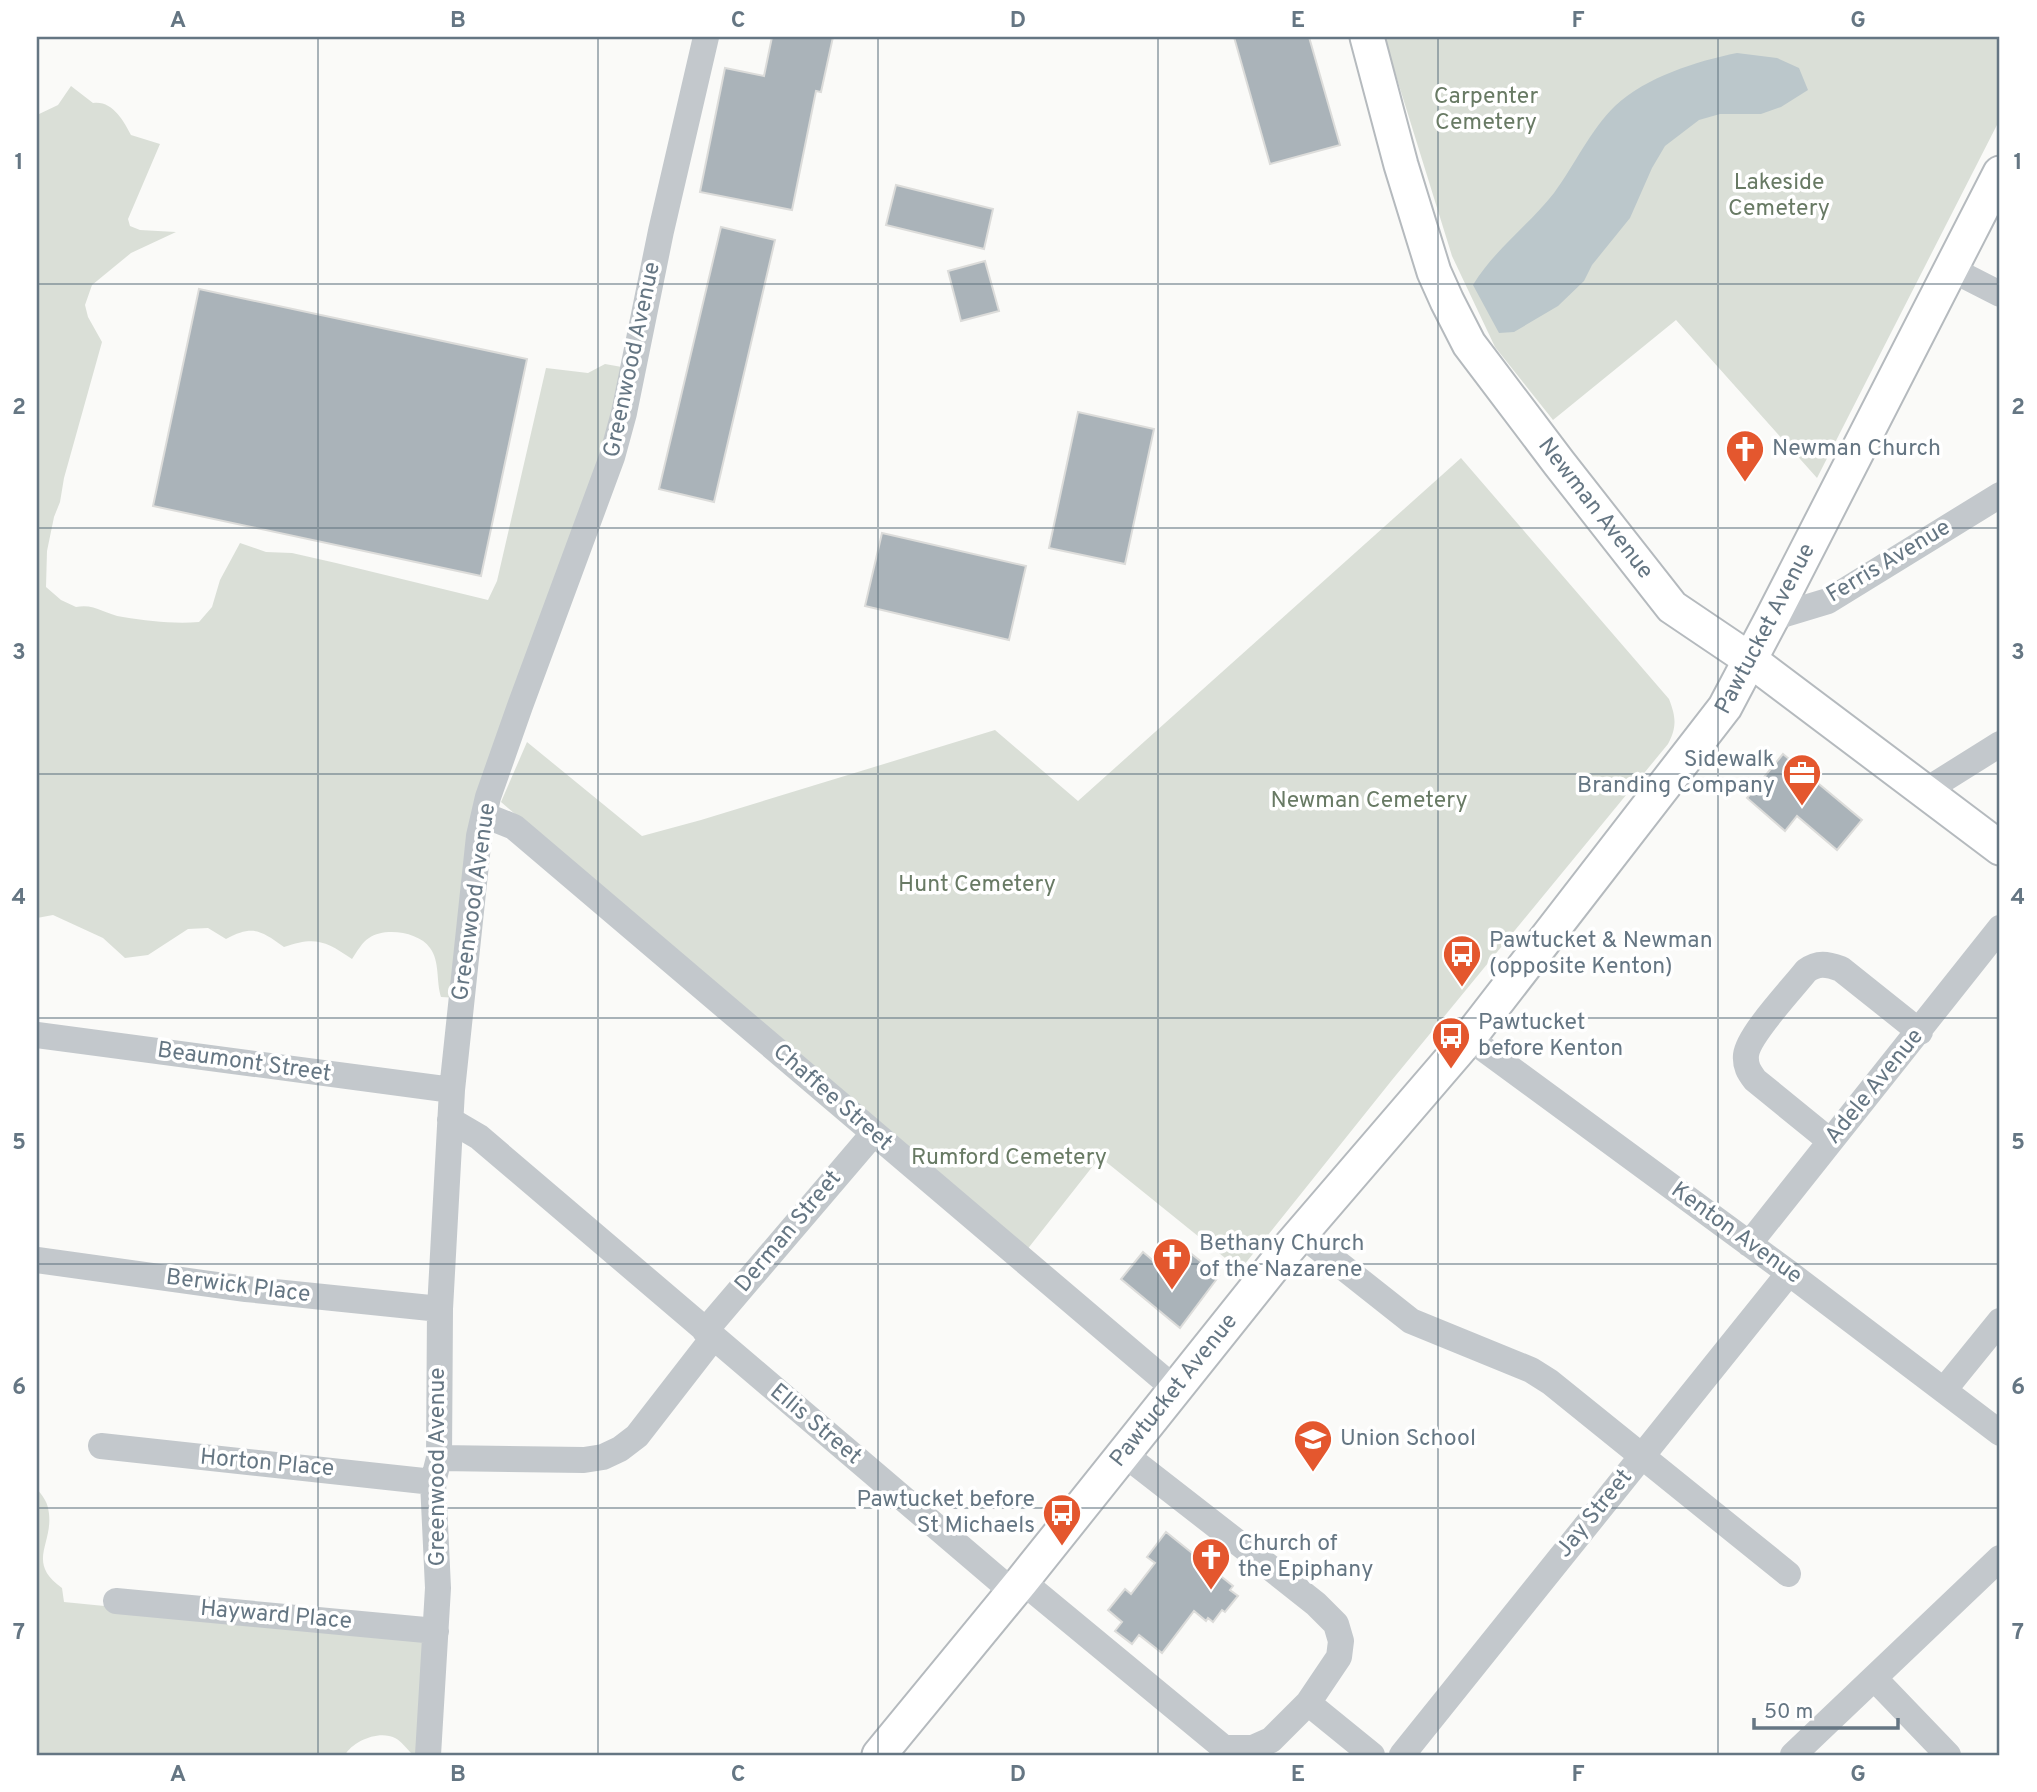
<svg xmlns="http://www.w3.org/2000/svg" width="2037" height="1792" font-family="Overpass,sans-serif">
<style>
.green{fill:#dadfd7}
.water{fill:#bbc7cb}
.building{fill:#aab3b9;stroke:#dcdcda;stroke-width:2}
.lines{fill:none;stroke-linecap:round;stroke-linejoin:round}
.major-casing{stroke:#b5babe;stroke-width:37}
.minor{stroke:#c3c8cc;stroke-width:26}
.major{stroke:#fff;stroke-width:33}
.grid{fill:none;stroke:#657683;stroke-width:2;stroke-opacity:0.55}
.labels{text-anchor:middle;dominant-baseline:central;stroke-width:7;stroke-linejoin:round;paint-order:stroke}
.park-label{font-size:23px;fill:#687a64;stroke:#fff}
.street-label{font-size:23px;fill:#657683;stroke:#fff}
.poi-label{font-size:23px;fill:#657683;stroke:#fff;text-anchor:start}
.neatline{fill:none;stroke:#657683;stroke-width:2.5}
.grid-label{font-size:23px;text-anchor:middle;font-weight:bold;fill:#657683}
</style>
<rect width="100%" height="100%" fill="#fafaf8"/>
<path class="green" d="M1384,37H2000V119L1817,478L1676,320L1553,420L1495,347L1452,256Z
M71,86L93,103C112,100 124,121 131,135L160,144L128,219L130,226L140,230L176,232L131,253L92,285L85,305L88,317L102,342L64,478L60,502L54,517L47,551L46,587L61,600L76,607C94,603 104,614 123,617C149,621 173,624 199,622L212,607L220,580L240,543L266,552L292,553L336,563L488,600L497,581L546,368L588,373L605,364L633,369L522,688L459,998L441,997C436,981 440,961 430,948C419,932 385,927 369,938C362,942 357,952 352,959C326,941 315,936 284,947C260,930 253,925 226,939L208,928L188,929L148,955L125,958L103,938L53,915L37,918V115L58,105Z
M1461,458L1669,699C1676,717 1677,727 1668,744L1392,1080L1240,1270L1100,1157L1026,1251L501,802L527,742L642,836L701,820L995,730L1078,801Z
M37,1489C41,1494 47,1501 48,1508C56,1543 24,1561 62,1588L64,1602L430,1638L416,1754H412C407,1749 401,1741 395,1738C379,1730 353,1741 345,1755H37Z"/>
<path class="water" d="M1737,53L1777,58L1799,68L1808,90L1781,107L1761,114H1720L1699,120L1665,146L1652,168L1630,218L1592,265L1584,281L1558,306L1514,332L1499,333L1473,285C1494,250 1529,225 1554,193C1574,166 1591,129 1615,106C1646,77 1697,61 1737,53Z"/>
<path class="building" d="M772,37H833L821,92L816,91L792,210L700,192L725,68L764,76Z
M1234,37H1309L1340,145L1270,164Z
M896,185L993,209L984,249L886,225Z
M721,227L775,240L714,502L659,489Z
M985,261L999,311L961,321L948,271Z
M199,289L527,359L481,576L153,506Z
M1078,412L1154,429L1125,564L1049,548Z
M882,533L1026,566L1009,640L865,606Z
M1783,754L1862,820L1837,850L1797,816L1785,831L1747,798Z
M1143,1252L1170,1275L1189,1252L1219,1276L1180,1328L1121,1279Z
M1166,1532L1233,1586L1230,1590L1238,1596L1225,1612L1222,1610L1213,1622L1208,1618L1206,1621L1194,1611L1162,1653L1139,1635L1132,1644L1115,1631L1122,1622L1108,1610L1125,1589L1131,1594L1155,1563L1147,1557Z"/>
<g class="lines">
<g class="major-casing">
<g id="major">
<path id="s1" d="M1367,37L1401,165L1434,272L1447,301L1469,344L1559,463L1672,607L1749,659L2000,848"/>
<path id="s2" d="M879,1755L1022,1581L1280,1258L1469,1038L1725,707L1772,618L2000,173"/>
</g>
</g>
<path class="minor" d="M1951,269L2000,294
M1772,618L1828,601L2000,495
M1925,791L2000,744
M484,815L514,827L1175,1389
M37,1035L452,1090
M1469,1038L1789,1273L2000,1433
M450,1120L479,1137L1013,1592
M1830,1141L1755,1080C1749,1072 1745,1066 1746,1055C1748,1035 1792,989 1806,971C1818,962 1827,964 1841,969L1920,1032
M1301,1234L1411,1321L1531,1370L1550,1382L1788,1574
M1749,1244L2000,928
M37,1260L246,1289L440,1309
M705,1331L873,1134
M1944,1390L2000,1321
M101,1446L433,1482
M439,1458L584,1460L603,1457L620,1449L637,1436L713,1338
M1022,1581L1224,1748H1253L1271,1740L1308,1703L1339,1657L1341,1641L1336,1624L1316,1604L1268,1566L1124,1454
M116,1601L436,1631
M1874,1678L1948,1755
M1308,1703L1372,1755
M428,1755L438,1588L433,1482L439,1458L440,1309L452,1090L479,836L488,797L520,706L612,457L624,413L661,231L706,37
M1402,1755L1789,1273
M1793,1755L2000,1558"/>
<use href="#major" class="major"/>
</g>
<path class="grid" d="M318,37V1755M598,37V1755M878,37V1755M1158,37V1755M1438,37V1755M1718,37V1755M37,284H2000M37,528H2000M37,774H2000M37,1018H2000M37,1264H2000M37,1508H2000"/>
<defs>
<g id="church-pin" transform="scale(2.0125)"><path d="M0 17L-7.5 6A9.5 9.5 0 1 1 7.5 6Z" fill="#e4572e" stroke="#fff"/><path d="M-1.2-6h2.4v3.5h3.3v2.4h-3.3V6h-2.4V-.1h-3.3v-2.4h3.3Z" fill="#fff"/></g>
<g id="office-pin" transform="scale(2.0125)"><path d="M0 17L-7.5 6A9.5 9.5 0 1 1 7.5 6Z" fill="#e4572e" stroke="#fff"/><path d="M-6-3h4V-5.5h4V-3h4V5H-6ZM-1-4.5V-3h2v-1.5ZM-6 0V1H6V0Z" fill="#fff"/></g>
<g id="bus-pin" transform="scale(2.0125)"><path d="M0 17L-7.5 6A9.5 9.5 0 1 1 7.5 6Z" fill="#e4572e" stroke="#fff"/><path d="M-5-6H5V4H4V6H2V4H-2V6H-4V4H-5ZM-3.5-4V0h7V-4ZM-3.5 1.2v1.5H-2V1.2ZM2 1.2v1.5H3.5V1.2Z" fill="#fff"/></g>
<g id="school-pin" transform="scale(2.0125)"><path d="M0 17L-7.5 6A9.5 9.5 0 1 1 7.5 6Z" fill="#e4572e" stroke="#fff"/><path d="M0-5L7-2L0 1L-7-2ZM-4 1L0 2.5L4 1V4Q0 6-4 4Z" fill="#fff"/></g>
</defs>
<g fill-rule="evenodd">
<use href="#church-pin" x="1745" y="449"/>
<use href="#office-pin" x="1802" y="773"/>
<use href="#bus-pin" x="1462" y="954"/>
<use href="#bus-pin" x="1451" y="1036"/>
<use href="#church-pin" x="1172" y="1257"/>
<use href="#school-pin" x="1313" y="1439"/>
<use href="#bus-pin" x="1062" y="1513"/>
<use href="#church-pin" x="1211" y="1557"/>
</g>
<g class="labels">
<g class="park-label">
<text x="1486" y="97">Carpenter<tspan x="1486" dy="26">Cemetery</tspan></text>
<text x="1779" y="183">Lakeside<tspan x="1779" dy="26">Cemetery</tspan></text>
<text x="1369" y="801">Newman Cemetery</text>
<text x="977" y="885">Hunt Cemetery</text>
<text x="1009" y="1158">Rumford Cemetery</text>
</g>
<g class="street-label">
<text transform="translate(633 360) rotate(-78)">Greenwood Avenue</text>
<text stroke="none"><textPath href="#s1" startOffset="532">Newman Avenue</textPath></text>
<text transform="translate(1889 562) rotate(-31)">Ferris Avenue</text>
<text stroke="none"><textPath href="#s2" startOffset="1435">Pawtucket Avenue</textPath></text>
<text transform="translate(475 902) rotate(-82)">Greenwood Avenue</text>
<text transform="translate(244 1063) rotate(8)">Beaumont Street</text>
<text transform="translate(1875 1087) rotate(-51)">Adele Avenue</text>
<text transform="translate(832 1098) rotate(41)">Chaffee Street</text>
<text transform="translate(789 1232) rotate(-50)">Derman Street</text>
<text transform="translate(1736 1234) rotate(36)">Kenton Avenue</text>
<text transform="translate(238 1287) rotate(7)">Berwick Place</text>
<text stroke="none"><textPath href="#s2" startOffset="469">Pawtucket Avenue</textPath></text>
<text transform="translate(815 1425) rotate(40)">Ellis Street</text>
<text transform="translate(267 1464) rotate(5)">Horton Place</text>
<text transform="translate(438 1467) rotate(-90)">Greenwood Avenue</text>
<text transform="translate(1595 1514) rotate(-51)">Jay Street</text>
<text transform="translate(276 1616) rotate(5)">Hayward Place</text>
</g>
<g class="poi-label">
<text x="1772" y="449">Newman Church</text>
<text x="1775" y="760" text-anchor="end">Sidewalk<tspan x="1775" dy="26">Branding Company</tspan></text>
<text x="1489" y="941">Pawtucket &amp; Newman<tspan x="1489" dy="26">(opposite Kenton)</tspan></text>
<text x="1478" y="1023">Pawtucket<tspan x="1478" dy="26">before Kenton</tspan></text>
<text x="1199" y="1244">Bethany Church<tspan x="1199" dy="26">of the Nazarene</tspan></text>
<text x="1340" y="1439">Union School</text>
<text x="1035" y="1500" text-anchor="end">Pawtucket before<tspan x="1035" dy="26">St Michaels</tspan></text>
<text x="1238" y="1544">Church of<tspan x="1238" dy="26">the Epiphany</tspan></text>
</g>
</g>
<rect width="2037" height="1792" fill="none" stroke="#ffffff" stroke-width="77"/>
<path d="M1754 1718v10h144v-10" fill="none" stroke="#657683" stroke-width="3.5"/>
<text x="1764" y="1718" font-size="21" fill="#657683" stroke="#ffffff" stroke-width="5" paint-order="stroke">50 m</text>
<rect x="38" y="38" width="1960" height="1716" class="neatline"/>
<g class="grid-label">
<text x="178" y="27">A</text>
<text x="458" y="27">B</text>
<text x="738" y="27">C</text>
<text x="1018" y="27">D</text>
<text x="1298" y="27">E</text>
<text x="1578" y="27">F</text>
<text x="1858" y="27">G</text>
<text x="19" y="169">1</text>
<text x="2018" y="169">1</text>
<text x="19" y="414">2</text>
<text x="2018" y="414">2</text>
<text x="19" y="659">3</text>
<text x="2018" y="659">3</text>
<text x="19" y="904">4</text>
<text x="2018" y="904">4</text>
<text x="19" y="1149">5</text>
<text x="2018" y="1149">5</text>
<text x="19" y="1394">6</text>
<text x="2018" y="1394">6</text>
<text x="19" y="1639">7</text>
<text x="2018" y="1639">7</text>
<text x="178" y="1781">A</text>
<text x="458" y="1781">B</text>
<text x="738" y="1781">C</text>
<text x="1018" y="1781">D</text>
<text x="1298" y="1781">E</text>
<text x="1578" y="1781">F</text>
<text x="1858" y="1781">G</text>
</g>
</svg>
